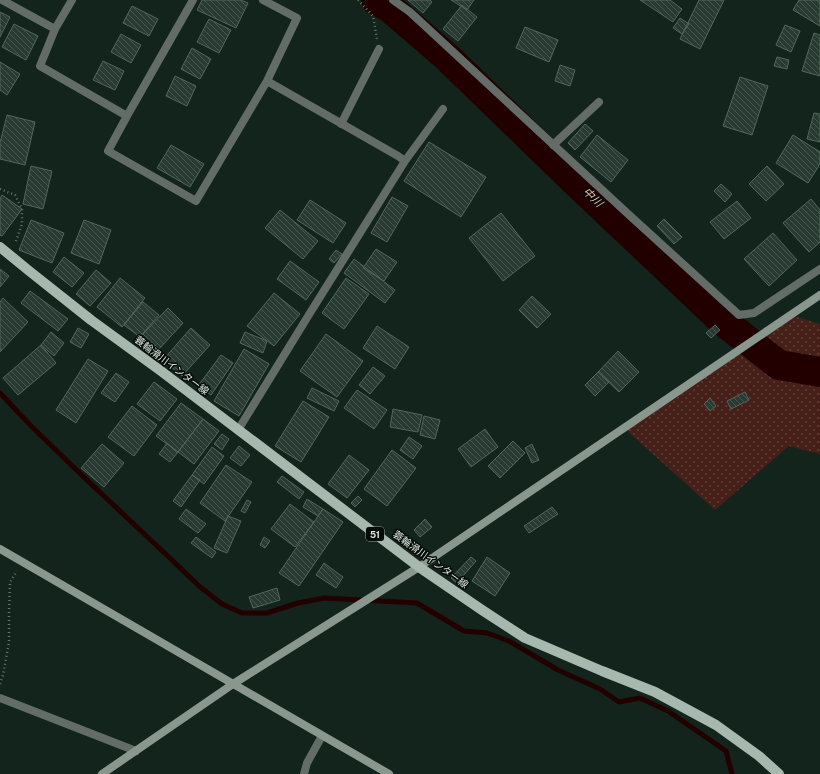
<svg xmlns="http://www.w3.org/2000/svg" width="820" height="774" font-family="'Public Sans','Noto Sans JP',sans-serif">
<style>
.park{fill:url(#park-dots)}
.lines{fill:none;stroke-linecap:round;stroke-linejoin:round}
.stream{stroke:#200;stroke-width:5}
.river{stroke:#200;stroke-width:30}
.building{fill:url(#building-back-hatch);stroke:#53665c}
.path{stroke:#64726b;stroke-width:2.5;stroke-dasharray:1 3;stroke-linecap:butt}
.street{stroke:#636c67;stroke-width:8}
.secondary{stroke:#89978f;stroke-width:8}
.primary{stroke:#a7b8af;stroke-width:10}
.labels{text-anchor:middle;dominant-baseline:central;stroke-width:3;stroke-linejoin:round;paint-order:stroke}
.shield{fill:#050c08;stroke:#9ca5a1;stroke-width:1}
.shield-label{font-size:9px;font-weight:bold;fill:#dde7e2}
.street-label{font-size:10px;fill:#dde7e2;stroke:#050c08}
.water-label{font-size:11px;font-style:italic;fill:#fcbbac;stroke:#050c08}
</style>
<defs>
<pattern id="park-dots" width="8" height="8" patternUnits="userSpaceOnUse"><rect width="8" height="8" fill="#451f18"/><path d="M2 2h.1M6 6h.1" fill="none" stroke="#5f4039" stroke-width="1.8" stroke-linecap="round"/></pattern>
<pattern id="building-back-hatch" width="6" height="6" patternUnits="userSpaceOnUse"><rect width="6" height="6" fill="#283a31"/><path d="M-1 5l2 2M0 0l6 6M5-1l2 2" fill="none" stroke="#47564f"/></pattern>
</defs>
<rect width="100%" height="100%" fill="#13241c"/>
<path class="park" d="M791,315L820,324V454L789,446L715,510L624,428Z"/>
<g class="lines">
<path class="stream" d="M0,393L32,427L89,482L172,560L199,586L222,604L242,613H267L298,603L324,598L417,603L464,631L487,633L509,641L558,670L600,689L619,702L640,698L668,711L726,751L732,774"/>
<path class="river" d="M376,0L390,8L447,57L579,185L725,323L779,365L820,372"/>
</g>
<path class="building" d="M202,0H241L248,3L236,28L197,10Z
M408,0H430L432,2L423,13Z
M451,0H474L467,10Z
M640,0H670L682,9L673,22Z
M699,0H724L700,49L680,39Z
M799,0H820V26L793,10Z
M462,5L477,17L458,41L443,29Z
M132,6L158,19L149,36L123,23Z
M0,12L10,17L0,37Z
M680,18L689,24L682,34L673,28Z
M209,19L231,30L219,53L197,42Z
M14,24L38,36L26,60L2,47Z
M785,25L800,31L791,52L776,45Z
M525,27L558,40L549,62L516,48Z
M814,33L820,35V76L802,71Z
M121,34L141,45L131,63L111,52Z
M192,48L211,59L200,79L181,69Z
M777,57L789,60L787,69L774,66Z
M103,61L124,71L115,90L93,80Z
M0,62L20,74L7,95L0,90Z
M560,65L575,70L570,86L555,81Z
M175,76L196,86L187,106L166,96Z
M740,77L768,86L752,135L723,126Z
M814,113L820,114V142L807,139Z
M7,115L35,122L25,165L0,159V143Z
M585,124L593,131L575,150L568,143Z
M597,135L628,160L611,182L580,157Z
M793,135L820,152V164L808,183L776,163Z
M429,142L486,177L461,217L404,181Z
M171,145L204,164L190,187L157,168Z
M31,166L52,171L43,209L23,204Z
M767,166L784,184L766,201L749,184Z
M721,184L732,194L725,202L714,191Z
M2,195L22,209L2,236L0,235V199Z
M392,197L408,206L387,242L371,233Z
M811,199L820,210V242L809,252L783,223Z
M310,200L346,223L333,243L297,220Z
M737,201L751,218L724,239L710,222Z
M280,210L318,241L303,259L265,228Z
M501,213L535,256L503,281L469,238Z
M664,219L682,237L674,244L657,226Z
M31,220L64,233L52,263L19,250Z
M84,220L111,230L99,264L71,253Z
M773,233L797,260L769,286L744,259Z
M376,249L397,262L384,281L363,268Z
M336,250L342,254L334,263L329,259Z
M64,257L84,273L72,287L53,272Z
M354,259L395,290L385,303L344,273Z
M290,261L319,282L306,300L277,279Z
M0,269L9,276L0,287Z
M96,270L111,283L90,306L76,294Z
M120,278L145,298L122,327L97,307Z
M346,278L369,294L344,329L322,313Z
M30,291L68,319L58,331L21,303Z
M274,293L300,314L274,346L247,326Z
M532,296L551,314L537,328L519,310Z
M3,298L28,322L0,352V302Z
M143,302L159,315L140,337L124,325Z
M168,308L183,323L159,349L143,334Z
M715,325L720,330L711,338L706,333Z
M377,326L409,347L395,369L363,348Z
M78,328L89,334L81,348L70,342Z
M191,328L210,345L182,376L163,360Z
M51,332L64,343L54,356L41,345Z
M245,332L267,341L263,353L240,343Z
M326,334L363,361L337,397L300,371Z
M41,345L56,363L18,395L3,378Z
M244,349L269,364L239,416L214,401Z
M618,351L639,372L619,392L598,372Z
M221,355L233,363L211,395L198,386Z
M88,359L108,371L76,423L56,410Z
M373,367L385,376L370,394L359,385Z
M598,372L609,382L595,396L585,385Z
M116,373L129,382L115,402L101,393Z
M154,382L177,399L160,421L137,404Z
M312,388L339,401L334,411L307,398Z
M357,390L387,410L374,429L344,408Z
M745,392L749,400L731,409L727,401Z
M710,398L716,406L710,411L704,404Z
M303,401L329,417L301,462L275,446Z
M181,403L203,419L178,452L156,436Z
M132,406L157,425L134,456L108,437Z
M393,409L422,415L418,432L390,427Z
M424,416L440,420L435,439L420,435Z
M203,419L219,431L194,464L178,452Z
M485,429L498,447L471,467L458,449Z
M222,434L229,439L222,450L214,444Z
M409,437L422,446L413,459L400,450Z
M513,441L525,453L500,478L488,466Z
M167,443L178,452L170,462L159,454Z
M102,444L124,463L104,487L81,468Z
M532,444L539,460L532,463L525,448Z
M239,446L250,455L241,466L230,458Z
M212,447L224,456L204,484L192,475Z
M392,450L416,468L387,506L364,489Z
M349,455L369,470L347,498L328,484Z
M226,465L252,482L225,521L200,503Z
M192,475L200,480L181,507L173,501Z
M282,476L304,492L299,499L277,482Z
M358,496L362,500L355,507L351,503Z
M307,499L323,509L318,516L303,507Z
M247,500L251,502L245,513L241,511Z
M290,504L314,522L295,547L271,529Z
M552,507L558,514L529,533L524,526Z
M186,509L206,524L198,533L179,519Z
M323,509L343,522L299,586L279,573Z
M228,516L241,521L227,553L214,548Z
M425,519L432,527L420,537L414,530Z
M196,537L216,552L212,558L191,543Z
M264,537L270,541L265,548L260,545Z
M471,557L476,561L457,583L451,578Z
M487,557L510,573L495,596L472,581Z
M324,563L343,577L336,588L316,575Z
M277,588L280,600L253,608L249,597Z"/>
<g class="lines">
<path class="path" d="M358,0L373,16L377,39
M0,189L15,195L22,209V224L15,244
M0,684L3,675L9,642V613L10,582L17,571"/>
<path class="street" d="M2,0L55,29L72,0
M393,0L410,12L627,213L739,315L754,313L820,269
M55,29L40,66L127,116L193,0
M127,116L108,151L196,201L267,81L297,18L263,0
M341,124L379,49
M553,145L599,102
M405,161L443,109
M238,430L310,313L405,161L398,156L267,81
M0,698L136,751
M304,774L307,763L322,736"/>
<path class="secondary" d="M0,549L389,774
M102,774L233,684L419,567L820,295"/>
<path class="primary" d="M0,247L28,270L91,320L161,371L419,567L482,610L525,638L602,671L655,692L716,725L759,756L779,774"/>
</g>
<g class="labels">
<rect class="shield" x="366" y="527" width="18" height="14" rx="3"/>
<g class="shield-label">
<text x="375" y="534">51</text>
</g>
<g class="street-label">
<text transform="translate(172 365) rotate(37)">蓑輪滑川インター線</text>
<text transform="translate(431 559) rotate(36)">蓑輪滑川インター線</text>
</g>
<g class="water-label">
<text transform="translate(593 197) rotate(44)">中川</text>
</g>
</g>
</svg>
